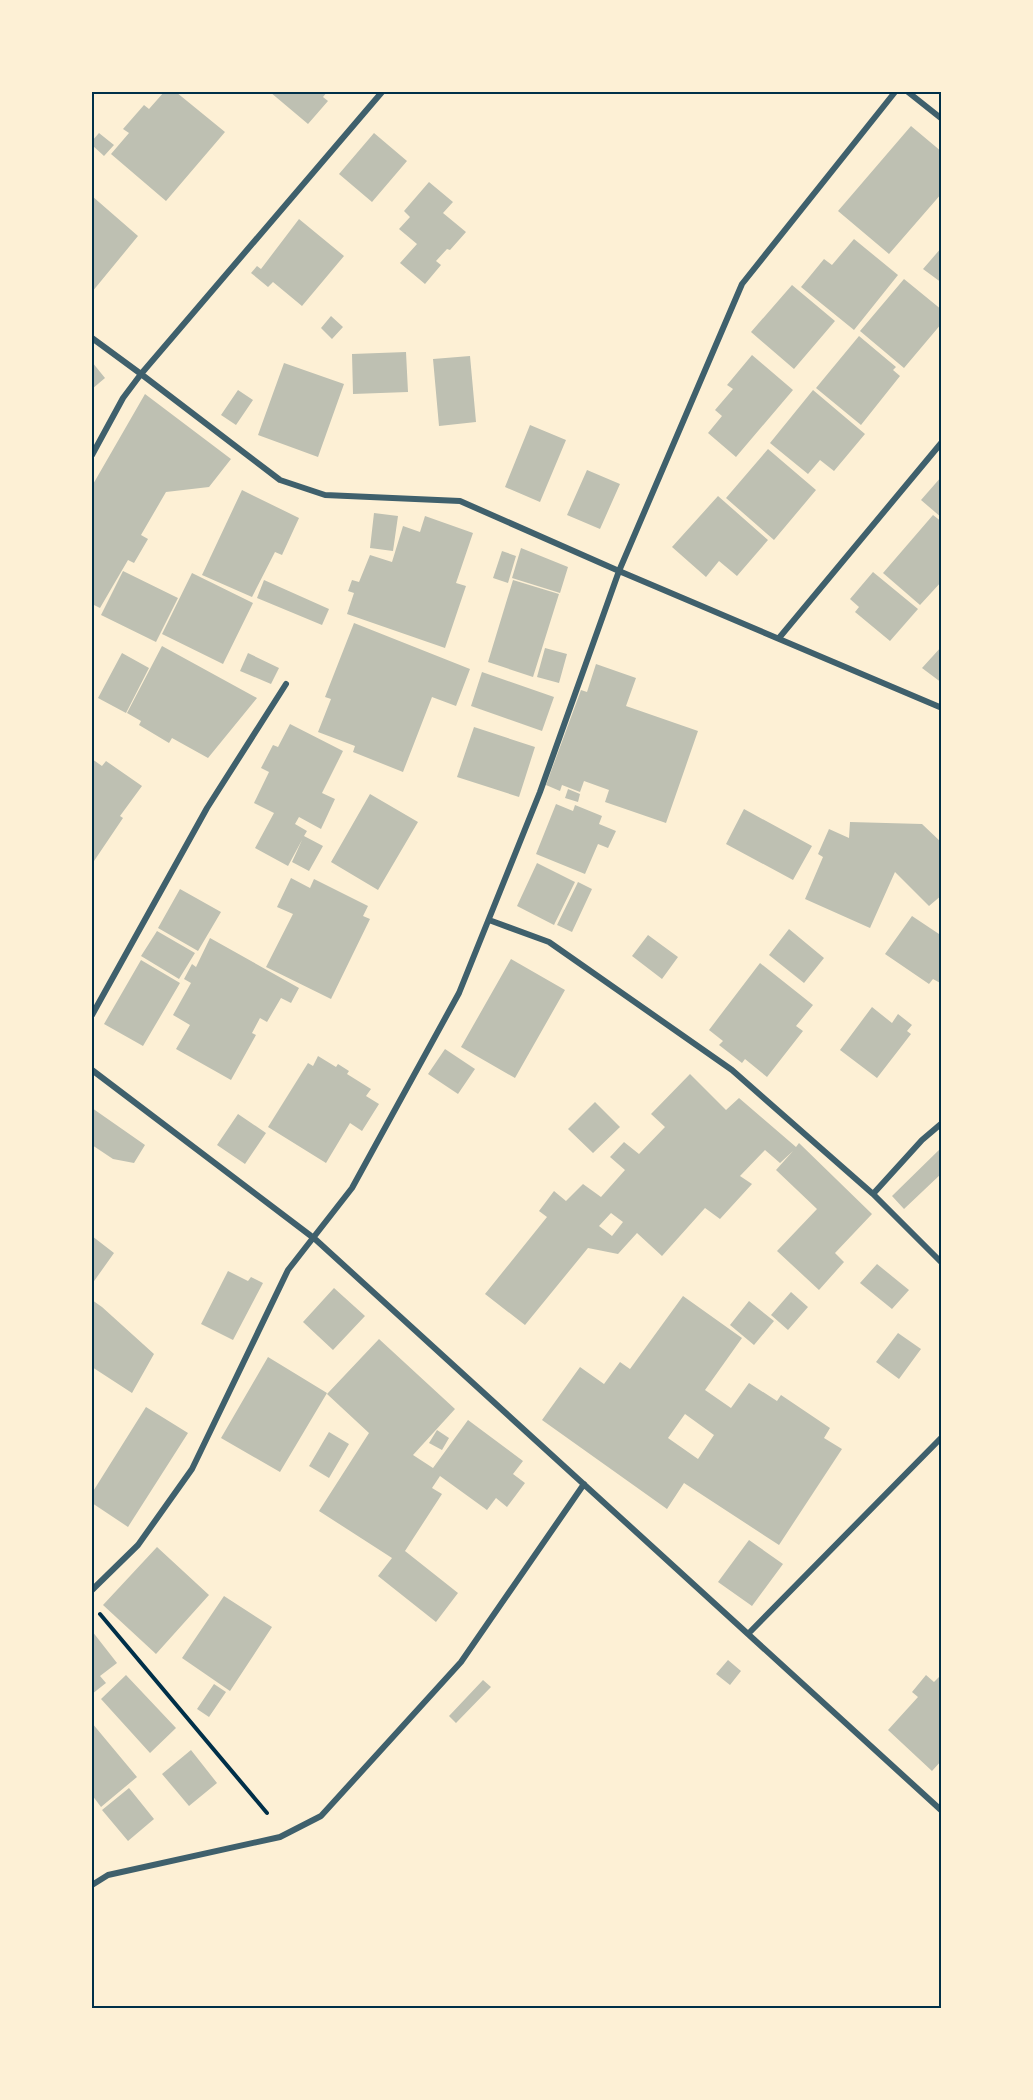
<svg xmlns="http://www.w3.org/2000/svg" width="1033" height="2100" font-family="Figtree,sans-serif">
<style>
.building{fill:#bec0b2;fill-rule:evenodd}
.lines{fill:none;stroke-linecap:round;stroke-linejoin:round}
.path{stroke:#003049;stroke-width:4}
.minor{stroke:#3f606c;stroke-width:6}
.neatline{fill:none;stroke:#003049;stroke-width:2}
</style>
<rect width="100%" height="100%" fill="#fdf0d5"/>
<path class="building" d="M164,92H176L225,132L166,201L111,154L129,133L123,129L144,105L149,109Z
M270,92H327L323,97L328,101L308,124Z
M911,126L942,152V176L939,179L942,182V193L889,254L838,211Z
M99,133L114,145L104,156L92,145V141Z
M374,133L407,161L372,202L339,174Z
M429,182L453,202L443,213L466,232L450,250L447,249L436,261L441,265L425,284L400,263L417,244L399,229L410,217L404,211Z
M92,196L138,236L92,292Z
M299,219L344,256L302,306L273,282L268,287L251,273L257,266L261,269Z
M854,239L898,275L854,330L801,287L824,259L832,265Z
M942,247V283L923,269Z
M904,279L942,310V323L904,368L860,331Z
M792,285L835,321L794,369L751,332Z
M331,316L343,327L332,339L321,328Z
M859,336L896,367L893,370L900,376L861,425L816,388Z
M406,352L408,392L353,394L352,354Z
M752,355L793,390L736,457L708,433L722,416L715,410L733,389L727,385Z
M470,356L476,422L439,426L433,359Z
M92,362L105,378L92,389Z
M284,363L344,384L318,457L258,435Z
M238,390L253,400L236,425L221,415Z
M813,390L865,434L834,471L820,460L808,474L770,443Z
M145,394L231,459L209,487L166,492L141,535L148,539L134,563L128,560L100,608L92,604V486Z
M530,425L566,440L540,502L505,487Z
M768,449L816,490L774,540L726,498Z
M587,470L620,484L600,529L567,515Z
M942,476V518L921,500Z
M242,490L299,518L282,555L275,552L252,597L202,575Z
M718,496L768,540L737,576L719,561L706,577L672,547Z
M374,513L398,516L393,551L370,548Z
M933,515L942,522V581L920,605L883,573Z
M425,516L473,533L456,583L466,586L445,648L347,614L354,593L348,591L352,580L359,582L370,555L392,562L403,526L420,532Z
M521,548L568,567L560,593L512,578Z
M502,551L516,556L508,583L493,578Z
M123,571L178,598L156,642L101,615Z
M873,572L918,609L890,641L855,612L859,607L850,599Z
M192,573L253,603L223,664L162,634Z
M264,580L329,609L322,625L257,598Z
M513,580L559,594L533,677L488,662Z
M354,623L470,669L456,706L432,697L403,772L353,752L355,746L318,732L331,699L325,697Z
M162,646L257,698L208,758L172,738L169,743L139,725L141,721L127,713Z
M942,646V683L922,668Z
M545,648L567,654L559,683L537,677Z
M122,653L149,668L126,713L98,698Z
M248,653L279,668L271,684L240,671Z
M596,664L636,678L626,706L698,731L666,823L605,802L609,790L584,781L580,792L562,785L560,791L546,785L581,690L587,692Z
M482,672L554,697L542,731L471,706Z
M290,724L343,751L322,793L335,799L321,829L299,817L295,824L307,831L304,836L323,846L309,871L292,862L302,840L288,866L255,848L274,813L254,803L269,772L261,768L273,745L278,747Z
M474,727L535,747L519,797L457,777Z
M92,759L102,766L106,761L142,786L120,816L123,818L92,864Z
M568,789L580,794L578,802L565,798Z
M370,794L418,822L378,890L331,862Z
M556,804L573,811L575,805L602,816L599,824L616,831L608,848L598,844L585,874L536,854Z
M744,809L812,846L793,880L726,844Z
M850,822L922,824L942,843V895L929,906L895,872L870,928L805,899L823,857L818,854L829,829L849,838Z
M537,863L575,882L554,925L517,906Z
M291,878L310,888L314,879L368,906L363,916L370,919L331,999L266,967L293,914L277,907Z
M578,882L592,889L572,932L557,925Z
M180,889L221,912L198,951L158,928Z
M912,916L942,936V984L933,979L929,984L885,954Z
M789,929L824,958L804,983L769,955Z
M157,931L195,953L179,979L141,956Z
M648,935L678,957L662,979L632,956Z
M210,938L299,988L291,1003L281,998L267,1022L260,1018L252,1033L256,1035L231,1080L176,1049L190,1025L173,1015L191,983L184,979L192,964L196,967Z
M511,959L565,990L515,1078L461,1047Z
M141,960L180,983L143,1046L104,1024Z
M760,963L813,1005L796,1026L803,1031L767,1077L745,1059L742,1063L719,1045L723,1041L709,1030Z
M872,1007L892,1023L898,1014L912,1025L907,1031L911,1034L877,1078L840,1050Z
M445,1049L475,1069L458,1094L428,1074Z
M318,1056L336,1067L338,1064L349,1071L347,1074L371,1089L366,1096L379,1104L362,1131L350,1123L326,1163L268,1127L308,1063L313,1066Z
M690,1074L726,1110L739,1098L796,1147L799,1143L872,1214L835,1253L844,1262L819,1290L777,1251L817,1209L776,1170L793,1151L780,1163L765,1150L740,1176L752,1184L720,1219L705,1208L662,1256L637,1233L618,1254L588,1248L525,1325L485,1294L547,1217L539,1211L554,1191L566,1201L583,1184L601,1197L625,1170L610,1157L624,1142L639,1154L665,1127L651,1114ZM611,1213L623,1222L612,1236L599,1226Z
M595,1102L620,1127L593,1153L568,1129Z
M92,1108L145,1145L134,1163L113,1159L92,1145Z
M238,1114L266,1133L245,1164L217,1145Z
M942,1147V1173L904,1209L892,1196Z
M92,1236L114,1253L92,1284Z
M877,1264L909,1290L892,1309L860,1283Z
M228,1271L248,1281L251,1277L263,1283L233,1340L201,1324Z
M334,1288L365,1316L333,1350L303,1322Z
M791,1292L808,1307L788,1330L771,1315Z
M683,1296L742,1338L705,1390L731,1408L749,1383L777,1401L781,1395L830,1428L824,1438L842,1449L779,1545L684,1483L667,1509L542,1420L580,1367L604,1384L620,1362L630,1369ZM685,1414L714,1435L698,1459L668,1438Z
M92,1300L102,1307L154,1354L132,1393L92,1367Z
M749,1301L774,1321L754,1345L730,1325Z
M898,1333L921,1349L899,1379L876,1362Z
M379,1339L455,1409L413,1455L433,1468L468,1420L523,1461L513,1474L525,1483L507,1507L496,1498L487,1510L440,1476L432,1488L442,1494L405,1551L458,1593L436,1622L378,1576L392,1558L319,1511L369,1433L327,1394Z
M268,1357L327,1393L280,1472L221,1438Z
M146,1407L188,1433L128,1527L92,1503V1493Z
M437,1430L449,1438L442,1450L429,1443Z
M329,1432L349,1444L329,1478L309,1466Z
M749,1540L783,1564L752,1606L718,1582Z
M157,1547L209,1595L156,1654L103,1605Z
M224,1596L272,1627L230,1691L182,1658Z
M92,1631L117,1663L100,1676L106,1683L92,1694Z
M728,1660L741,1671L730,1685L716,1674Z
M942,1674V1760L932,1771L888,1730L918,1697L912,1692L926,1675L934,1682Z
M126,1675L176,1728L150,1753L101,1699Z
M483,1680L491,1687L456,1723L449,1716Z
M214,1684L226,1692L209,1717L197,1709Z
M92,1723L137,1777L101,1807L92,1795Z
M191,1750L217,1783L189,1806L162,1774Z
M129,1788L154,1819L128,1841L102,1810Z"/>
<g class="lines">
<path class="path" d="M100,1614L267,1813"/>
<path class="minor" d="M908,92L942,119
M92,338L141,374L280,480L325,495L460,501L619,571L942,708
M92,455L123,398L141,374L382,92
M779,638L942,442
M489,920L549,942L732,1070L873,1194L922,1140L942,1123
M92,1015L207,808L286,684
M92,1070L315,1239L942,1811
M873,1194L942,1263
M92,1590L138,1545L192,1469L288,1270L352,1188L459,993L540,792L619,571L742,284L895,92
M748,1634L942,1437
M92,1885L108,1875L280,1837L321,1816L461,1662L584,1484"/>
</g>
<rect width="1033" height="2100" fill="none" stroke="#fdf0d5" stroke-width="186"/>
<rect x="93" y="93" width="847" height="1914" class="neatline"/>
</svg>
